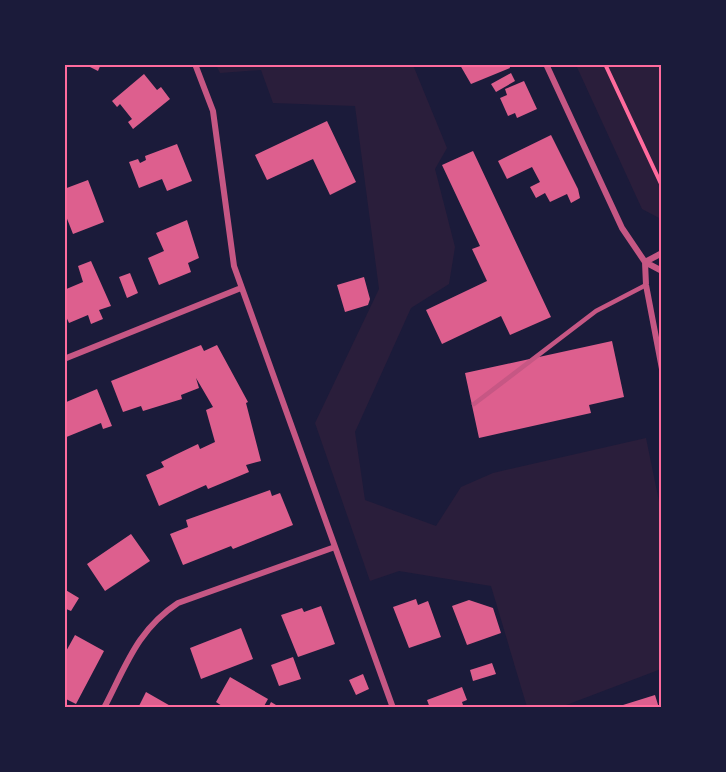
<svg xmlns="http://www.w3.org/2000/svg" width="726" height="772" font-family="'Golos Text',sans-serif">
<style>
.green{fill:#2a1e3b}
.building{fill:#dd5f8e}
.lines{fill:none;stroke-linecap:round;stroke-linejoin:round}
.path{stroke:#ff6b9d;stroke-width:4}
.service{stroke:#c65784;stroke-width:4.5}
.minor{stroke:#c65784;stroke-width:6}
.neatline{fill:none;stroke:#ff6b9d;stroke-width:2}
</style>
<rect width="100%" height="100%" fill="#1b1b3a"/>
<path class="green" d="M216,65H413L447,148L435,169L455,247L449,284L411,308L355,432L365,500L436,526L461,487L493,473L646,438L661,511V669L561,707H527L491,586L399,571L370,581L315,423L379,289L355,106L273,103L261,70L220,73Z
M576,65H661V219L642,209Z"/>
<path class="building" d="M84,64H101L98,71Z
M509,64L510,68L471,84L460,65Z
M511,73L515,81L496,92L491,84Z
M144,74L157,90L161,87L170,99L133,129L128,122L132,119L120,104L117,107L112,101Z
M524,81L537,109L517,118L515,113L508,116L500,98L507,95L505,89Z
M327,121L356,182L330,195L313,159L267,180L255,155Z
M551,135L578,189L580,198L571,203L567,194L550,202L545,193L536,198L530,187L540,182L532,167L507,179L498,161Z
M177,144L192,181L167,191L162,179L139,188L129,162L138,159L140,163L146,160L145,156Z
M473,151L551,317L510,335L501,316L442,344L426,310L487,281L472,249L480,246L442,165Z
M88,180L104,222L73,234L64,211V189Z
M187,220L199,258L188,263L191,272L159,285L148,258L164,251L156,233Z
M91,261L111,306L99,310L103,319L91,324L88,315L69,323L64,312V290L83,282L78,266Z
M130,273L138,293L127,298L119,277Z
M364,277L370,299L368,305L345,312L337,285Z
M612,341L624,397L589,405L591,413L479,438L465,373Z
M201,345L204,351L217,345L248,402L246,403L261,461L246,465L249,472L208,489L206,485L159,506L146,475L164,467L161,462L175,455L198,444L200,449L215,442L206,410L213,407L196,378L199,388L181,395L182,399L143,411L141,406L123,412L111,381Z
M97,389L112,426L103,429L101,423L64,438V403Z
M270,490L272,496L280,493L293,525L233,549L231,546L183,565L170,534L188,527L186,520Z
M131,534L150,561L105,591L87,564Z
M64,589L79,598L71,611L64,608Z
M416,599L418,605L428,601L441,637L409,648L393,607Z
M469,600L493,608L501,633L467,645L452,606Z
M321,606L335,644L298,657L281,615L302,608L304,612Z
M241,628L253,659L201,679L190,648Z
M75,635L104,651L76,704L64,698V655Z
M293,657L301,679L279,686L271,665Z
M492,663L496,674L473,681L470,670Z
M363,674L369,689L356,695L349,680Z
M230,677L268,699L263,708H225L216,702Z
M462,687L467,700L462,702L464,708H430L427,700Z
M146,692L174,708H138Z
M655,695L659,708H624L623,705Z
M271,702L281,708H268Z"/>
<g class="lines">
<path class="path" d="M605,64L662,186"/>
<path class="service" d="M474,404L596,311L646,285"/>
<path class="minor" d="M195,64L213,111L234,266L393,708
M546,64L622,228L645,262L662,271
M645,262L646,285L662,369
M645,262L662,253
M64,359L241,288
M104,708C126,666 137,630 178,603L335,547"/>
</g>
<rect width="726" height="772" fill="none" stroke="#1b1b3a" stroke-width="132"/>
<rect x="66" y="66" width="594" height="640" class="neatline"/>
</svg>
